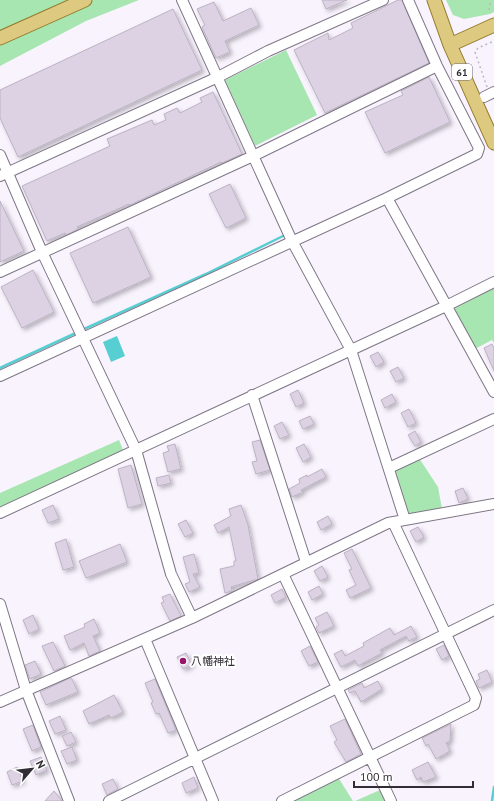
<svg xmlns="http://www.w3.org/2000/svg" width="494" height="801" font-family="'PT Sans','Noto Sans JP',sans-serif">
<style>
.green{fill:#a7e6b1}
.water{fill:#57ced1}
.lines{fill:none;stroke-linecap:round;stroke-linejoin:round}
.stream{stroke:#57ced1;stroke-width:2.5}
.building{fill:#dcd2e4;stroke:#bcb2c3;filter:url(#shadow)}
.minor-casing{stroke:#7f7686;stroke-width:12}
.major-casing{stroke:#927b2d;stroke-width:15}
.path{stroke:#bcb6c0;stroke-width:1.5;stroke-dasharray:2 3;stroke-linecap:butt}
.minor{stroke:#fff;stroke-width:10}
.major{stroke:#ddc97f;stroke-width:13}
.poi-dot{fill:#981469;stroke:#fff;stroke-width:1.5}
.labels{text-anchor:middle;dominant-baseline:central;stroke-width:4;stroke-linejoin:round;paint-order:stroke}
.shield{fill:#fff;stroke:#6f6c71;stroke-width:1}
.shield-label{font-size:10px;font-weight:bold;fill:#312d34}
.poi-label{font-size:11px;fill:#312d34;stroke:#fff;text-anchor:start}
</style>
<defs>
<filter id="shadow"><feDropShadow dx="2.5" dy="2.5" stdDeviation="2" flood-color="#0004"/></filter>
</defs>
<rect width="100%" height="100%" fill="#f9f3fe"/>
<path class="green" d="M0,0H139L86,21L0,66Z
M446,0H494V12L490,14L464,19L453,15Z
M286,50L317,115L255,146L225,80Z
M494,286V343L492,340L471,351L448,310Z
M119,440L125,455L0,512V493Z
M419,458L438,487L442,509L407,514L395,472Z
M336,774L353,801H282Z
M380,790L386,801H355Z"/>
<path class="water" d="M117,336L125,356L111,362L103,342Z"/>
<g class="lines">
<path class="stream" d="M82,330L206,274L283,236
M0,368L78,332
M492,801L494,787"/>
</g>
<path class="building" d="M322,0H347L326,9Z
M398,0H402L429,63L325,113L294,50L328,33L329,40L353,28L351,23Z
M214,2L223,21L251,8L259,25L225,41L230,52L216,58L202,27L205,25L197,9Z
M173,9L202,70L18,157L0,118V90Z
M429,77L450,122L385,153L365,112L403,95L401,91Z
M213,92L242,154L222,163L221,162L130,205L129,204L77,227L78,229L66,235L65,233L47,241L22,186L110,146L107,139L152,120L154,125L166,120L164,114L177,108L180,113L202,102L200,98Z
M230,184L246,218L226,228L209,194Z
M0,201L24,251L0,262Z
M128,227L151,277L93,303L70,253Z
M33,270L54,312L22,328L1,287Z
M492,344L494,348V371L484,348Z
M378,352L384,362L376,367L370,356Z
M398,367L404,378L396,382L390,371Z
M298,390L304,403L296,407L290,394Z
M392,394L396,402L385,408L381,400Z
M409,409L416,423L408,427L401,413Z
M310,416L314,424L303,429L299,421Z
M282,422L289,435L280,439L274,426Z
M415,431L421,442L415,446L408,435Z
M260,440L270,470L256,474L252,462L257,461L252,442Z
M175,444L181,469L168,472L163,453L169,451L167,446Z
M304,444L311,457L303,462L296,448Z
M131,465L142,504L128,508L118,469Z
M322,469L326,477L301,490L303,492L292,497L289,489L300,483L299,479L307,475V477Z
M169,475L171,483L158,486L156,478Z
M463,488L468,499L459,503L455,491Z
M53,505L59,519L48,523L42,510Z
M241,505L248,525L258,579L231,587L232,591L225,593L220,569L234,566V561H236L229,527L218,533L214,525L231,516L229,509Z
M328,516L332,524L321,530L317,522Z
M186,520L193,533L185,537L178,524Z
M418,527L424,537L416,542L410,531Z
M66,539L74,567L63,570L55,543Z
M120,544L127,562L86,578L79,561Z
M352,549L371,588L350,598L346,590L356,585L349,570L352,569L344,553Z
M194,554L199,573L193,574L200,587L189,592L185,584L190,582L183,557Z
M322,566L328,577L320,581L314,571Z
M319,586L323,594L312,600L308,592Z
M282,589L286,597L275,603L271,595Z
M170,594L181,616L170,621L161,603L164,602L162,597Z
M327,612L334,626L319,633L316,627L319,625L315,618Z
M33,615L39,629L29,634L23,620Z
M94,619L100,633L93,636L100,651L89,656L84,643L70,650L64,636L85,627L84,624Z
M411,626L417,637L409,641L406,636L380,650L382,653L358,666L355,660L341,667L334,654L342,650L345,656L364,646L363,643L390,628L394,635Z
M53,642L65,666L54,671L42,646Z
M444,645L449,656L442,660L436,649Z
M310,646L318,662L309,666L301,651Z
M186,653L192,665L183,669L177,657Z
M35,661L41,674L30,679L25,665Z
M487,670L492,682L479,688L476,681L480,679L478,674Z
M70,678L72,679L78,692L46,705L40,692Z
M155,679L176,730L168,733L159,713L156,714L151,703L153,702L145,683Z
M378,681L382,689L361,702L355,691L350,693L348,690L362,683L364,688Z
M114,695L123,712L111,718L109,715L89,724L83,711Z
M60,716L66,730L55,734L49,721Z
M345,719L361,754L346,762L334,742L337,740L330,726Z
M451,724L450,741L446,743L450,751L436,759L428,744L426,746L422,738Z
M33,725L41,747L32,751L23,729Z
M71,732L76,742L67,746L62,736Z
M72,747L77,760L67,764L61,751Z
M41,757L47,770L36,775L30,761Z
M428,762L436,777L423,782L421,777L417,780L412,770Z
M17,767L23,781L12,785L7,772Z
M194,777L198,788L186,793L182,783Z
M113,779L118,789L107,795L102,784Z
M54,791L62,801H45Z"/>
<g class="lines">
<g class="minor-casing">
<path id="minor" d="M182,0L292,241L351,350L405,520
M484,97L494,92
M0,155L42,252L136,450L171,574L192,618
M0,176L218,77L268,51L383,0
M387,198L494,392
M0,272L253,156L437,66
M0,376L387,198L477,154L479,148L437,66L408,0
M252,395L306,562
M389,468L494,419
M0,513L446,306L494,282
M283,574L391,801
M0,604L26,690L69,801
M145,639L213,801
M0,702L192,618L388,523L494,504
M109,801L494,610
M282,801L474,705L476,698L393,522"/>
</g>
<g class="major-casing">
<path id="major" d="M434,0L450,45L494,143
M0,38L85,0
M450,45L494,25"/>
</g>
<path class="path" d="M489,10L491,0
M487,87L475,52L478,48L494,41"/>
<use href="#minor" class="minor"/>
<use href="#major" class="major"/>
</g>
<circle class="poi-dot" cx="183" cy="661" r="4"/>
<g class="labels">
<rect class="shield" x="452" y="64" width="20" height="16" rx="3"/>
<g class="shield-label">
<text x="462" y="72">61</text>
</g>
<g class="poi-label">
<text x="191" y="661">八幡神社</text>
</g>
</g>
<g transform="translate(32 769) rotate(62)" stroke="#ffffff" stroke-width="3" paint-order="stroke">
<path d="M0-3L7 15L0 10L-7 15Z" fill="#312d34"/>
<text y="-6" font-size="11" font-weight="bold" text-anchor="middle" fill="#312d34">N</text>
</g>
<path d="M354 781v6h119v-6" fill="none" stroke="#312d34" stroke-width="2"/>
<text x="360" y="781" font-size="12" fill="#312d34" stroke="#ffffff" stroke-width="3" paint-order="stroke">100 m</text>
</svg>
